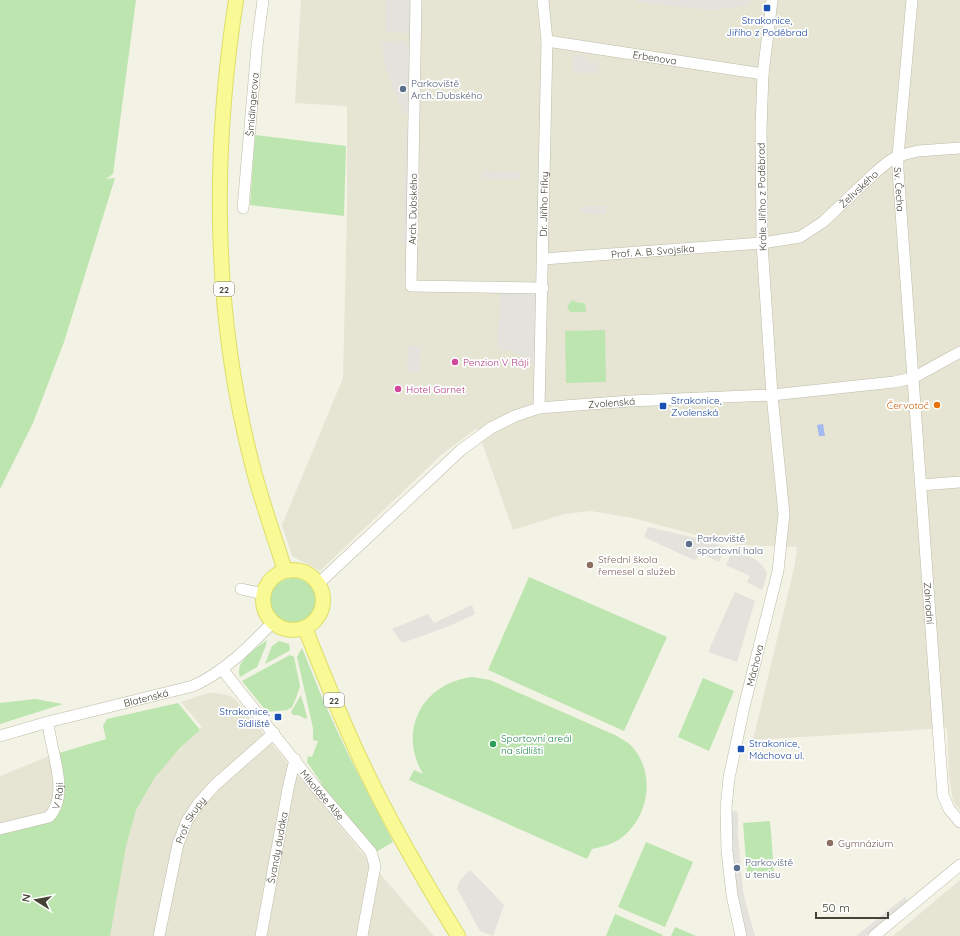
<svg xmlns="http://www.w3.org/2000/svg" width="960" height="936" font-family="Quicksand,sans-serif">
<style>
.residential{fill:#e6e5d4}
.green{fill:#bde5af}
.parking{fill:#e3e2dd}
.water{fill:#a4b9ed}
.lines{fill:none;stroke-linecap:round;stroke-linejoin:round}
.minor-casing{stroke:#bdbca8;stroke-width:12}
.major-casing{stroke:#dede67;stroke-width:16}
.minor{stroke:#fff;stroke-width:11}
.major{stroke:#f9fa96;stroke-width:14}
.transit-dot{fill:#1a4fb4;stroke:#fff;stroke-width:1.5}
.service-dot{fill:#5c6f8a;stroke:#fff;stroke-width:1.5}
.hotel-dot{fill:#d1479c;stroke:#fff;stroke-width:1.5}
.food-dot{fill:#e8710a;stroke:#fff;stroke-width:1.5}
.education-dot{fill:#8d6e63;stroke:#fff;stroke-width:1.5}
.leisure-dot{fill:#2e9e5b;stroke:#fff;stroke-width:1.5}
.labels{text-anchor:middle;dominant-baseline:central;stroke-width:3.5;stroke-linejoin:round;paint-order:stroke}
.shield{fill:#fff;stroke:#7c7b72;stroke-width:1}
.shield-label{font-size:9px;font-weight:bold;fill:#444335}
.transit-label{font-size:10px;fill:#164399;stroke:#fff;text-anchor:start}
.street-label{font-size:10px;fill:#444335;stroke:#fff}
.service-label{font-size:10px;fill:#4e5e75;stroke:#fff;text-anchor:start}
.hotel-label{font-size:10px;fill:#b23c85;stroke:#fff;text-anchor:start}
.food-label{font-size:10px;fill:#c56008;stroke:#fff;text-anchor:end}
.education-label{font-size:10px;fill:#785e54;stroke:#fff;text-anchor:start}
.leisure-label{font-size:10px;fill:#27864d;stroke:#fff;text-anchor:start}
</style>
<rect width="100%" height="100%" fill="#f2f2e5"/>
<path class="residential" d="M301,0H960V810L953,801L949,774L947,728L753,740L795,564L797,547L738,545L711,539L633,518L591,511L564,514L513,530L477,428L441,455L320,571L292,556L282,525L343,378L347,211V106L295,103Z
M208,693H215L228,695L235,699L368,860L434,936H108L126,841L136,807L154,775L202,727L181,702Z
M52,755L57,789L48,811L41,815L0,826V776Z
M960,880V936H893Z"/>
<path class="green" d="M0,0H136L113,174L106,179L115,178L64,342L33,423L0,489Z
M255,135L346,146L344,216L250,205Z
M572,300L579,303H585L586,312H570L567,307Z
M605,330L606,382L566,383L565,331Z
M529,577L667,637L624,731L488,670Z
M270 601a23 23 0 1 1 46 0a23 23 0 1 1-46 0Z
M267,640L265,648L257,667L240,677C234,660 256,649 267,640Z
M279,641L289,644L290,649L289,651L265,664L272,646Z
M302,648L323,700L346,750L393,842L376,852L321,785L322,784L307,762L308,756L312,757L318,741L313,740V728L297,657Z
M290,655L294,657L300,686L296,698L292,707L287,710L267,712L242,681Z
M472,677L490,680L617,736C623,740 630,743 634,749C656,776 648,819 620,839C612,844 602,847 592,849L587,859L409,780L414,770L423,774C397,730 423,683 472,677Z
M703,678L734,691L709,751L678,737Z
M301,695L307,717L306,719L298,715H293L291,712Z
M35,699L63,704L0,724V703Z
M178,703L200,730L180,748L155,777L136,810L126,846L110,936H0V831L51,817L59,753L106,739L103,726L107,719Z
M770,821L774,872L747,874L743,823Z
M646,842L693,862L665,927L618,907Z
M615,914L663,935L662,936H606Z
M675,927L696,936H671Z"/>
<path class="parking" d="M386,0H412L411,33L386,32Z
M637,0H748V6L710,10L637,2Z
M389,41H407V48H411V114L403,113L385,65L382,44L384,42Z
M573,55H585L586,61H599V73H573Z
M406,129L412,134L408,247L403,244Z
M482,171L521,172V179H482Z
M606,206V214L581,213L580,207Z
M500,288H543L540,370L523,356L510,351L498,348Z
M408,346L422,347L420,355L419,372L407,371Z
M648,527L709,541L725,547V549L719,562L700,553L696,561L644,537Z
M732,552L742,554L755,559L762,565L767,573L765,581L762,590L747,582L750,576L726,565Z
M735,592L755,601L737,662L708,652Z
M472,605L475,614L447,627L402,643L392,629L428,614L434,623Z
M731,810L738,812V836L743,891L748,912L755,936H747L744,928L735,879L730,830Z
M470,870L484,884L504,905L493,936L480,931L457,888L460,880Z
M905,897L909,902L866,936H856Z"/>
<path class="water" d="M823,424L825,436H819L817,425Z"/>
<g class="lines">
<g class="minor-casing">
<g id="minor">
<path d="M416,0L411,286L543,288"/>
<path id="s1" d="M912,0L898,156V170L943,795L949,809L960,822"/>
<path id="s2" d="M547,41L763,74"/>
<path id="s3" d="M243,208L257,46L263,0"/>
<path id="s4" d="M543,259L762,243L800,237L823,222L877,171L888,162L898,156L918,151L960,148"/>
<path id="s5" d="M539,408L547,41L543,0"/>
<path d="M921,485L960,482"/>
<path id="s6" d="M318,584L461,450L491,428L515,416L539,408L564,406L631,401L772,395L894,382L913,378L960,352"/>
<path d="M241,589L264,594"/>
<path id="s7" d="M222,669L314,785L371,852L375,866L362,936"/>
<path id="s8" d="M0,736L48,722L193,686C224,672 249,647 273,622"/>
<path id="s9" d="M0,829L49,817C71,794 50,750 48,722"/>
<path id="s10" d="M159,936L178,844L187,821L198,804L215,785L274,733"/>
<path id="s11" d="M261,936L288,789L295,759"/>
<path id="s12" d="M741,936L732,895L727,851L726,808L729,778L744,707L778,571L784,514L772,395L762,243L761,128L763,74L772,0"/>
<path d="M874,936L960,865"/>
</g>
</g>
<g class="major-casing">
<path id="major" d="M236,0C212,154 213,313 252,464C261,500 274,535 285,571
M263 600a30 30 0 1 1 60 0a30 30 0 1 1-60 0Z
M305,628C324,676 343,724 366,771C393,828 425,882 458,936"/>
</g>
<use href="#minor" class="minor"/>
<use href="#major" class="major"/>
</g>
<g class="transit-dot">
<rect x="763" y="4" width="8" height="8" rx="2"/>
<rect x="659" y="402" width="8" height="8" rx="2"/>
<rect x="274" y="713" width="8" height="8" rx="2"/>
<rect x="737" y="745" width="8" height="8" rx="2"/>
</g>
<g class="service-dot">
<circle cx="403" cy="89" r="4"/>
<circle cx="689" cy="544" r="4"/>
<circle cx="737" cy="868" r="4"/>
</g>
<g class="hotel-dot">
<circle cx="455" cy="362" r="4"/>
<circle cx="398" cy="389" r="4"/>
</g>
<circle class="food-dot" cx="937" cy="405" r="4"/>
<g class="education-dot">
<circle cx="590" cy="565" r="4"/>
<circle cx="830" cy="843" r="4"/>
</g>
<circle class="leisure-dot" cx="493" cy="744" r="4"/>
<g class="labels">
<g class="shield">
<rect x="214" y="282" width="20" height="14" rx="3"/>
<rect x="324" y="693" width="20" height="14" rx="3"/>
</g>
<g class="shield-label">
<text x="224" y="289">22</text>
<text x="334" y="700">22</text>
</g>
<g class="transit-label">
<text x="767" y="20" text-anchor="middle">Strakonice,<tspan x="767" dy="12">Jiřího z Poděbrad</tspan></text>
<text x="671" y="400">Strakonice,<tspan x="671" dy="12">Zvolenská</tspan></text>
<text x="270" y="711" text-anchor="end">Strakonice,<tspan x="270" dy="12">Sídliště</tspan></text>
<text x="749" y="743">Strakonice,<tspan x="749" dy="12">Máchova ul.</tspan></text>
</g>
<g class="street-label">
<text stroke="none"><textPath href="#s2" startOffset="109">Erbenova</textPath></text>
<text stroke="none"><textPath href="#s3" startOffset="104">Šmidingerova</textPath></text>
<text stroke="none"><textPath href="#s4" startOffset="334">Želivského</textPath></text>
<text stroke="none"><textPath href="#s1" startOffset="190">Sv. Čecha</textPath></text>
<text transform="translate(762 197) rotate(-91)">Krále Jiřího z Poděbrad</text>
<text stroke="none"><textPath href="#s5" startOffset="204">Dr. Jiřího Fifky</textPath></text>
<text transform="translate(413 209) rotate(-89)">Arch. Dubského</text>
<text stroke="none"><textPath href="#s4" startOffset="110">Prof. A. B. Svojsíka</textPath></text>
<text stroke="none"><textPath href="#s6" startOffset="358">Zvolenská</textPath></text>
<text stroke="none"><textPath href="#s1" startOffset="605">Zahradní</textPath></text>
<text stroke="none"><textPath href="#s12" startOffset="275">Máchova</textPath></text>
<text stroke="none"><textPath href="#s8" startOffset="151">Blatenská</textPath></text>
<text stroke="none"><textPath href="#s7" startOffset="161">Mikoláše Alše</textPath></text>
<text stroke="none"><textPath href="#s9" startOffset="74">V Ráji</textPath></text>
<text stroke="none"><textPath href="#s10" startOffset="121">Prof. Skupy</textPath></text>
<text stroke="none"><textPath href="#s11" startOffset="90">Švandy dudáka</textPath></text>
</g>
<g class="service-label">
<text x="411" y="83">Parkoviště<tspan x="411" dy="12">Arch. Dubského</tspan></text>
<text x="697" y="538">Parkoviště<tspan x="697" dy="12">sportovní hala</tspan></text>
<text x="745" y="862">Parkoviště<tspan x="745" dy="12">u tenisu</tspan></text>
</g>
<g class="hotel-label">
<text x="463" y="362">Penzion V Ráji</text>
<text x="406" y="389">Hotel Garnet</text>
</g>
<g class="food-label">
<text x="929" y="405">Červotoč</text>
</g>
<g class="education-label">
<text x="598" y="559">Střední škola<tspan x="598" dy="12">řemesel a služeb</tspan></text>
<text x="838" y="843">Gymnázium</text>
</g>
<g class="leisure-label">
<text x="501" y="738">Sportovní areál<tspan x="501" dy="12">na sídlišti</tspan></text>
</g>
</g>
<g transform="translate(36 900) rotate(281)" stroke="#ffffff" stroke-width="3" paint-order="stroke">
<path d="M0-3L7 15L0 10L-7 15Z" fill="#444335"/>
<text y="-6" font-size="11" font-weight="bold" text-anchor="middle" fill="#444335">N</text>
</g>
<path d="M816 912v6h72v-6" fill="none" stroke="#444335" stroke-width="2"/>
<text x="822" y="912" font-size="12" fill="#444335" stroke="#ffffff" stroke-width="3" paint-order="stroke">50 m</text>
</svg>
